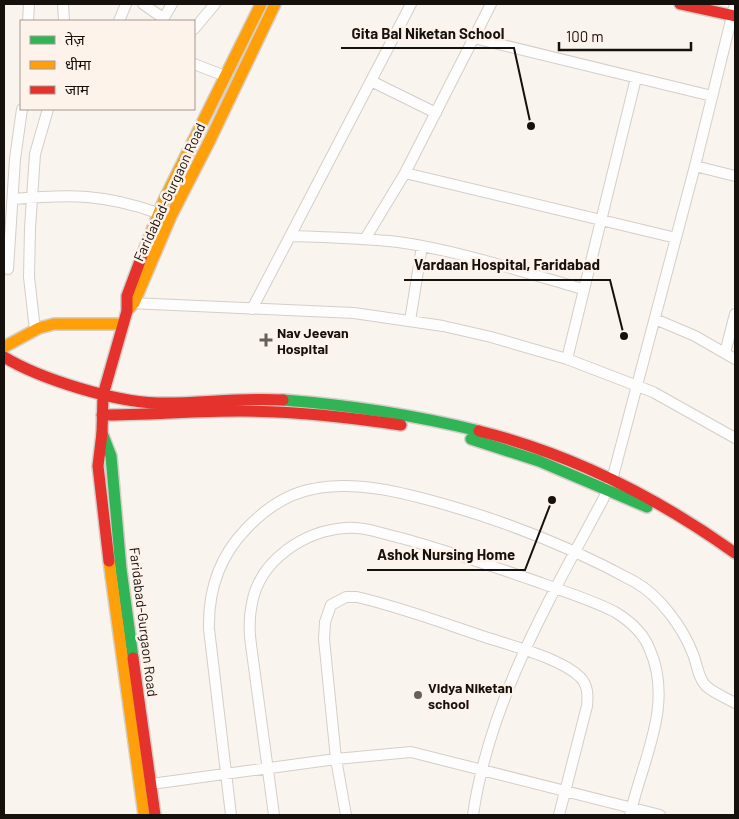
<svg xmlns="http://www.w3.org/2000/svg" width="739" height="819" font-family="Barlow,'Noto Sans Devanagari',sans-serif">
<style>
.lines{fill:none;stroke-linecap:round;stroke-linejoin:round}
.street-casing{stroke:#d4cec9;stroke-width:12}
.fast-casing{stroke:#d4cec9;stroke-width:14}
.slow-casing{stroke:#d4cec9;stroke-width:14}
.jam-casing{stroke:#d4cec9;stroke-width:14}
.street{stroke:#fefdfd;stroke-width:10}
.fast{stroke:#30b455;stroke-width:11}
.slow{stroke:#ff9f0a;stroke-width:11}
.jam{stroke:#e5322d;stroke-width:11}
.poi-dot{fill:#66605c;stroke:#fef3eb;stroke-width:2}
.labels{text-anchor:middle;dominant-baseline:central;stroke-width:5;stroke-linejoin:round;paint-order:stroke}
.street-label{font-size:14px;fill:#17110d;stroke:#fef3eb}
.poi-label{font-size:14px;font-weight:bold;fill:#17110d;stroke:#fef3eb;text-anchor:start}
.leader{fill:none;stroke:#17110d;stroke-width:2}
.callout-dot{fill:#17110d;stroke:#fef3eb;stroke-width:2}
.callout-label{font-size:15px;text-anchor:middle;font-weight:bold;fill:#17110d;stroke:#fef3eb;stroke-width:5;stroke-linejoin:round;paint-order:stroke}
</style>
<rect width="100%" height="100%" fill="#faf4ef"/>
<g class="lines">
<g class="street-casing">
<path id="street" d="M63,4L64,21
M143,4L163,18
M28,21L29,4
M119,21L126,4
M162,21L172,4
M194,29L215,4
M474,38L712,96
M194,64L225,76
M371,81L436,113
M695,166L735,176
M405,173L676,238
M14,199C71,194 104,194 158,213
M290,236C326,237 362,238 398,242C461,251 522,272 583,289
M365,239L405,173L491,4
M8,269L15,159L22,109
M130,303L354,313L443,326L491,337L567,359L653,392L735,438
M252,309L411,4
M655,319L695,336L735,359
M410,321L422,246
M35,330L29,277L30,228L35,154L48,109
M725,353L735,314
M567,359L636,78
M151,784L336,759L411,752L660,815
M231,815L209,629C208,590 219,557 246,529C264,510 286,494 313,489C356,480 405,493 447,505C513,524 575,549 635,582C660,596 683,628 693,654C697,664 698,678 706,686C714,693 726,698 735,703
M274,815L251,645C249,631 249,617 252,603C260,560 304,531 345,528C363,526 383,534 401,538C448,551 495,567 541,583C565,592 592,600 615,612C630,621 644,634 650,650C674,705 642,761 630,815
M346,815L336,759L324,639L325,622L331,605L346,597H357C400,607 443,623 485,637C512,646 560,658 580,677C588,685 588,695 587,706L559,815
M473,815C490,697 553,594 608,490L612,480L695,166L735,4"/>
</g>
<g class="fast-casing">
<path id="fast" d="M283,400C349,405 414,415 479,431
M102,433L111,456L121,569L133,658
M471,439L539,461L647,507"/>
</g>
<g class="slow-casing">
<path id="slow" d="M143,253L164,200L261,4
M127,311L134,303L171,216L210,140L275,4
M4,347L39,328L54,324H123
M109,561L144,815"/>
</g>
<g class="jam-casing">
<path id="jam" d="M680,4L735,16
M4,357C40,379 115,402 157,403C199,404 241,397 283,400
M102,415C148,415 194,411 240,411C294,411 348,417 401,425
M479,431C571,454 658,498 735,553
M109,561L98,466L102,433L103,395L127,311V296L143,253
M133,658L155,815"/>
</g>
<use href="#street" class="street"/>
<use href="#fast" class="fast"/>
<use href="#slow" class="slow"/>
<use href="#jam" class="jam"/>
</g>
<g class="poi-dot">
<path d="M263.5 332.5h5v5h5v5h-5v5h-5v-5h-5v-5h5z"/>
<circle cx="418" cy="695" r="5"/>
</g>
<g class="labels">
<g class="street-label">
<text transform="translate(169 192) rotate(-65)">Faridabad-Gurgaon Road</text>
<text transform="translate(144 622) rotate(83)">Faridabad-Gurgaon Road</text>
</g>
<g class="poi-label">
<text x="277" y="332">Nav Jeevan<tspan x="277" dy="16">Hospital</tspan></text>
<text x="428" y="687">Vidya Niketan<tspan x="428" dy="16">school</tspan></text>
</g>
</g>
<path class="leader" d="M531 126L514 48H341M624 336L610 280H404M552 500L525 570H367"/>
<g class="callout-dot">
<circle cx="531" cy="126" r="5"/>
<circle cx="624" cy="336" r="5"/>
<circle cx="552" cy="500" r="5"/>
</g>
<g class="callout-label">
<text x="428" y="39">Gita Bal Niketan School</text>
<text x="507" y="270">Vardaan Hospital, Faridabad</text>
<text x="446" y="560">Ashok Nursing Home</text>
</g>
<rect width="739" height="819" fill="none" stroke="#17110d" stroke-width="10"/>
<rect x="20" y="20" width="175" height="90" fill="#fef3eb" stroke="#a29992"/>
<rect x="30" y="36" width="25" height="8" fill="#30b455" stroke="#a29992"/>
<text x="65" y="45" font-size="15" fill="#17110d">तेज़</text>
<rect x="30" y="61" width="25" height="8" fill="#ff9f0a" stroke="#a29992"/>
<text x="65" y="70" font-size="15" fill="#17110d">धीमा</text>
<rect x="30" y="86" width="25" height="8" fill="#e5322d" stroke="#a29992"/>
<text x="65" y="95" font-size="15" fill="#17110d">जाम</text>
<path d="M559 42v8h132v-8" fill="none" stroke="#17110d" stroke-width="2.5"/>
<text x="566" y="42" font-size="15" fill="#17110d" stroke="#fef3eb" stroke-width="4" paint-order="stroke">100 m</text>
</svg>
